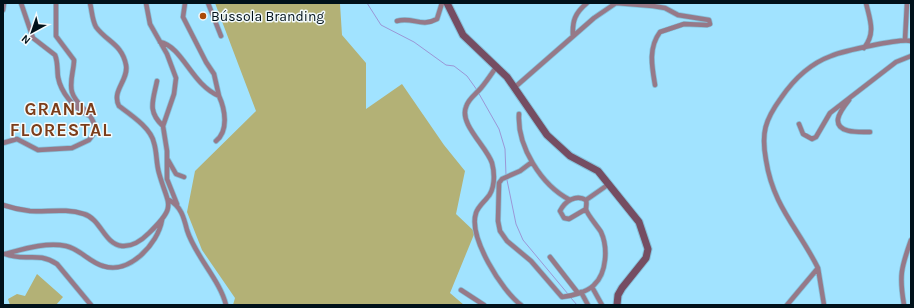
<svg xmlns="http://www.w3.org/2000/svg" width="914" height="308" font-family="Karla,sans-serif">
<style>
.green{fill:#b3b176}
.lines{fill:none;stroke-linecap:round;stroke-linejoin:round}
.stream{stroke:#9b97d6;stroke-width:1}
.street-casing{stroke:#87c1da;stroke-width:6}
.secondary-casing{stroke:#87c1da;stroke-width:9}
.street{stroke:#967988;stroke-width:4.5}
.secondary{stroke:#754d62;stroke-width:7}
.poi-dot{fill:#ab4a06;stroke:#f3fafc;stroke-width:1.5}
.labels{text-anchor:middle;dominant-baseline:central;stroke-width:3;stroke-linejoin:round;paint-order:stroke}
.poi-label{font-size:14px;fill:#00111a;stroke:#f3fafc;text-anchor:start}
.district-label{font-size:18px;font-weight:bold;letter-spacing:1px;fill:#7c3d1a;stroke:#f3fafc}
</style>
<rect width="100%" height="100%" fill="#a1e3ff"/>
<path class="green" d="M215,3L340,4L342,35L366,63V109L402,84L444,145L465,171L456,214L475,232L450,293L464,305H233L235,298L202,250L187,212L195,171L256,111Z
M37,274L63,297L56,305H10L8,299L17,294L25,296Z"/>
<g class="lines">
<path class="stream" d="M367,3L381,25L414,42L446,65L454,66L467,76L477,90
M478,92L499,129L505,149L506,175
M507,180L516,224L523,240L568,294
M571,298L577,305"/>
<g class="street-casing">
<path id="street" d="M21,3L33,38L55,55C58,62 57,69 58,77C61,93 74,108 88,115
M146,3L150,24L167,54L176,78L174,94L163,126L167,151V179L177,204
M208,3L221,36
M3,10L4,3
M397,21C412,16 421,28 437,19L442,3
M573,36C572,21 575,13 587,3
M905,40L907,3
M160,42C183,47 191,84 219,96L214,74L206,62L183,17L185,3
M864,48C876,33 870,20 866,3
M497,66C492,73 487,81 481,88C476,94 468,99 466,107C459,124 487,147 492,163C495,174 495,190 487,198C483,203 478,207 476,213C468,237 502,291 521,305
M157,81C153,101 147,111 163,126
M514,88L594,18L616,3L653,6L665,8L678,15L709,20L710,24L707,25L684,24L660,32C648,48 652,67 655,85
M849,100C845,105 839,113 838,119C836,134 861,132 870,132
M519,114C517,146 541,185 570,200
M799,124L803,134L812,139L816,137L830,113L896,62L911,56
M216,141C229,131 225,109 219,96
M3,143L17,139L38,150L72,148L89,140L95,132C96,113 76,107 72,92C69,82 74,70 74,60L56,36V3
M168,160L176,174L184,177
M532,162L520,171L502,179L499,183L498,221L500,231L507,241L531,261L562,297C572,296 587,292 594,285C607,273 608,247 601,232C598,227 586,213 586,209C586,206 587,203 586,200L609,184
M169,200C181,206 184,218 187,230C195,256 220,280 226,305
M3,205C12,208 21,210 30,211C48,212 66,208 84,214C101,219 104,244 122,246C133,247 142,240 149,233C178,205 168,206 159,173C156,163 157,152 154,143C151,128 131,115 119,106C111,91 129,80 126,65C122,44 107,42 96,27C92,20 92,11 90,3
M586,209L569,219L564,218L560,211C565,201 576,194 586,200
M5,254C24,249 46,242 66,246C80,249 89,262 103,266C129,275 158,244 162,220
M5,254C26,262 37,251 57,264L91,305
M550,257L578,293
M818,268L824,305
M592,287L602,305
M461,290L484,305
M581,292L588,305
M787,305L818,268C798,228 773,206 766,160C761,133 765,120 781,98C794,79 809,64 831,56C843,51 901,38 911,41
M904,305C899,276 901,268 911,240"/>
</g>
<g class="secondary-casing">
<path id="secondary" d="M447,3L463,35L507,77L547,135L570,156L598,171L639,222L648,249L646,258L622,288L618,295L617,305"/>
</g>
<use href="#street" class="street"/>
<use href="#secondary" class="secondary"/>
</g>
<circle class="poi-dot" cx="203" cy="16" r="4"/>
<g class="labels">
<g class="poi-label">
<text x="211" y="16">Bússola Branding</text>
</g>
<g class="district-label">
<text x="61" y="109">GRANJA<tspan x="61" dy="21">FLORESTAL</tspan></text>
</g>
</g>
<rect width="914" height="308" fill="none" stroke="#00111a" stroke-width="8"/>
<g transform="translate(32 32) rotate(220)" stroke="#f3fafc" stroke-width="3" paint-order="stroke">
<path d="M0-3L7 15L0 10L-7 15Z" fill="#00111a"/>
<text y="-6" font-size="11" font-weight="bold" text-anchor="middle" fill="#00111a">N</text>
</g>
</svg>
